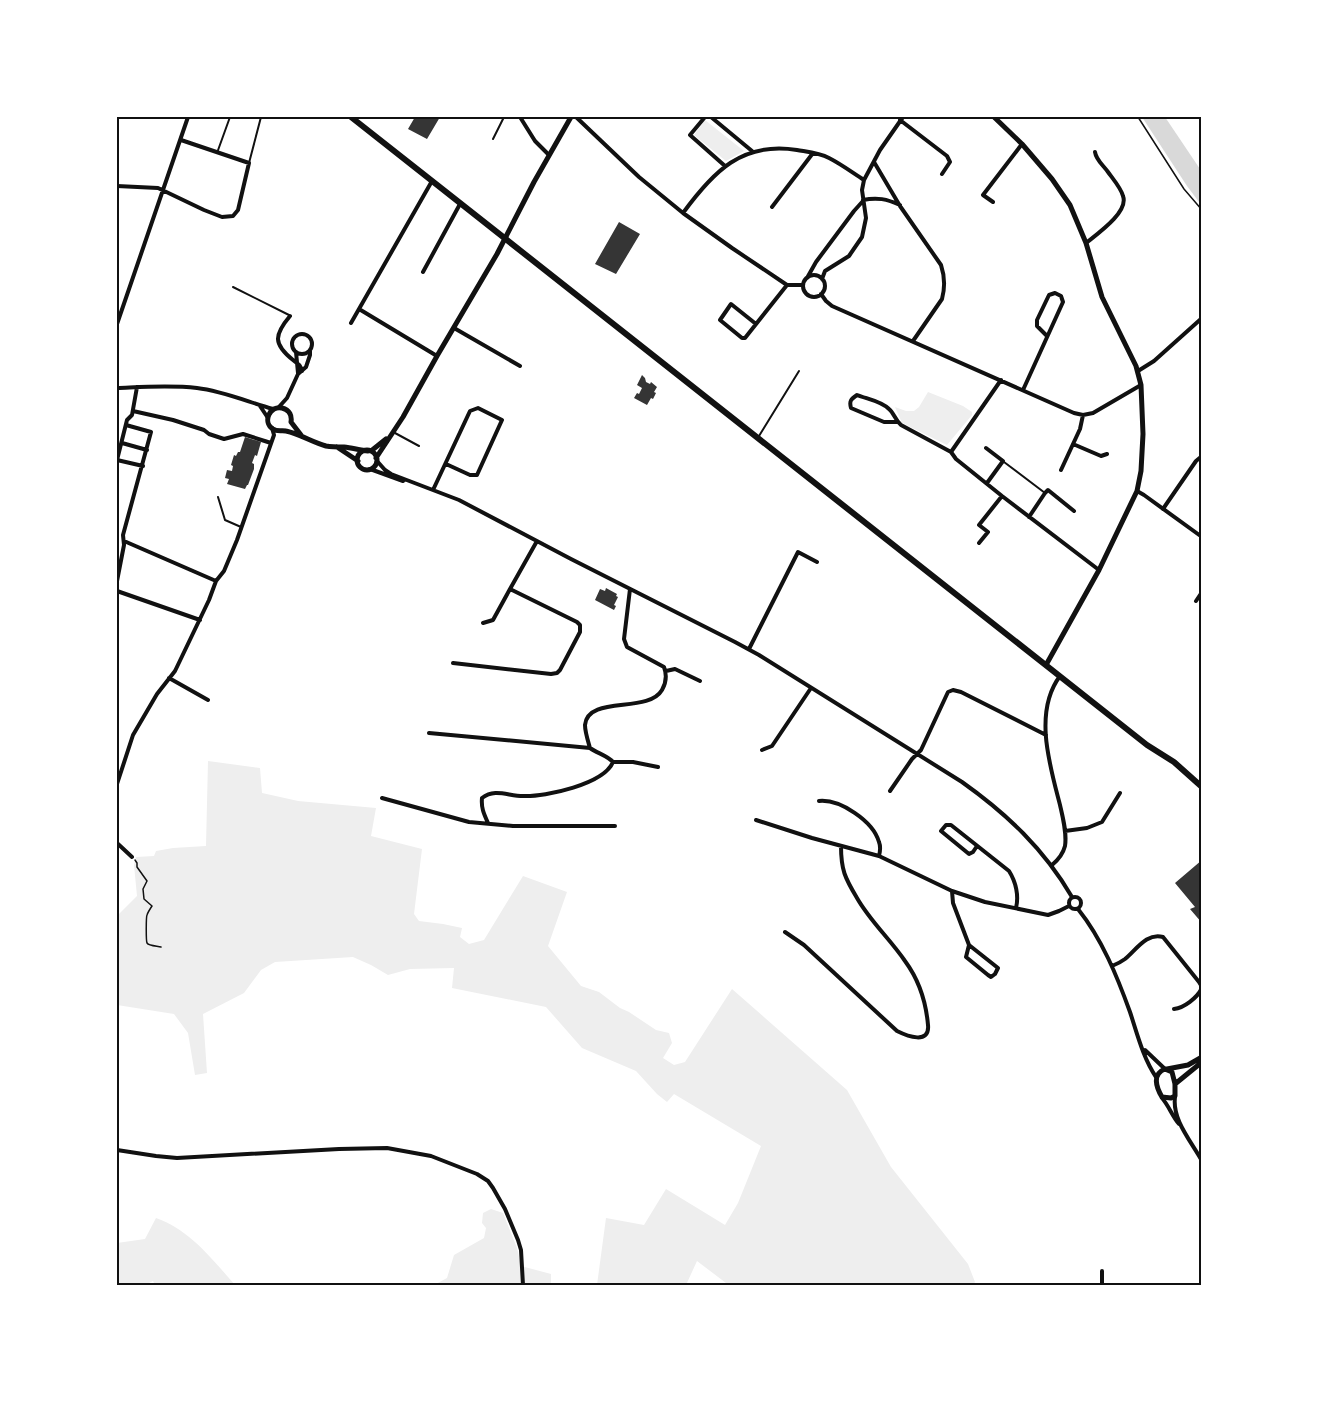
<svg xmlns="http://www.w3.org/2000/svg" width="1319" height="1402" font-family="Inter,sans-serif">
<style>
.green{fill:#eee}
.water{fill:#d9d9d9}
.building{fill:#353535}
.lines{fill:none;stroke-linecap:round;stroke-linejoin:round}
.path{stroke:#111;stroke-width:1.5}
.service{stroke:#111;stroke-width:2}
.minor{stroke:#111;stroke-width:4}
.tertiary{stroke:#111;stroke-width:5}
.primary{stroke:#111;stroke-width:6}
.neatline{fill:none;stroke:#111;stroke-width:2}
</style>
<rect width="100%" height="100%" fill="#fff"/>
<path class="green" d="M705,120L744,151L726,161L694,135Z
M928,392L963,406L972,412V415L947,445L902,423L895,407L906,411H914L919,407Z
M208,761L260,768L262,793L298,801L376,808L371,836L422,849L414,914L419,921L443,924L462,928L460,937L469,944L484,940L523,876L567,892L548,946L581,986L599,992L620,1008L629,1012L656,1030L669,1033L672,1043L663,1058L674,1065L685,1062L732,989L847,1090L891,1167L968,1264L975,1282L973,1285H726V1283L697,1261L686,1285H597L606,1218L644,1225L666,1189L725,1225L738,1203L761,1146L674,1094L667,1102L657,1094L636,1071L582,1048L546,1007L452,988L454,968L410,969L388,975L371,965L353,957L275,962L261,970L244,993L203,1014L207,1073L195,1075L188,1033L174,1014L117,1005V916L137,896L134,865L136,857L154,856L156,851L173,848L206,846Z
M491,1209L503,1213L517,1248L521,1266L551,1274V1285H434L447,1278L454,1255L484,1238L486,1228L482,1223L483,1213Z
M156,1218C190,1230 212,1259 235,1285H155L153,1281L145,1285H117V1243L145,1239Z"/>
<path class="water" d="M1142,117H1165L1202,172V206L1187,186Z"/>
<path class="building" d="M415,117H440L427,139L408,129Z
M619,222L640,234L616,274L595,264Z
M642,375L645,378L646,382L650,384L651,382L657,387L654,392L656,393L653,399L651,398L647,405L634,398L637,393L639,394L642,388L637,385Z
M245,437L261,442L257,456L255,455L252,463L254,464V469L248,485H247L245,489L227,484L229,479L225,478L227,470L232,471L233,466L231,465L234,455L236,456L238,452H240Z
M606,588L617,594L616,596L618,597L614,605L616,606L614,610L595,600L600,589L605,591Z
M1202,860V923L1190,909L1195,907L1175,883Z"/>
<g class="lines">
<path class="path" d="M1138,117L1184,189L1202,210
M135,860L137,863V867L147,881L143,889L144,899L152,906C150,909 148,912 147,915C146,917 146,941 147,943C149,946 157,946 161,947"/>
<path class="service" d="M493,139L504,117
M217,153L230,117
M249,163L261,117
M233,287L289,315
M395,433L419,446
M759,436L799,371
M1004,462L1045,493
M218,497L225,520L241,527"/>
<path class="minor" d="M520,117L535,141L549,155
M576,117L639,177L683,213L732,248L787,285H803
M705,117L690,135L725,166
M711,117L752,151
M900,120L947,156L950,162L942,174
M874,162L900,206L941,265C945,277 945,288 942,299L913,341
M117,186L158,188L204,210L222,217L233,216L238,210L249,163L181,140
M863,200C877,197 887,199 900,205
M993,202L983,195L1022,144
M772,207L813,153
M683,213C713,172 742,141 797,150C808,152 819,153 829,158C841,164 853,173 864,180
M1086,243C1097,234 1129,212 1123,196C1121,188 1113,179 1108,172C1103,165 1096,160 1095,152
M423,272L460,204
M803 286a11 11 0 1 1 22 0a11 11 0 1 1-22 0Z
M807,278L816,262L854,211L863,201
M822,279L825,271L849,256L862,237L866,218L862,190L864,180L880,150L903,117
M821,294L826,301L832,306L1074,413L1083,415L1093,413L1141,385
M359,309L437,356
M290,316C274,335 273,344 293,360C298,364 300,364 302,371
M351,323L432,181
M117,324L188,117
M756,324L731,304L720,320L742,338H745L787,285
M454,328L520,366
M292 344a10 10 0 1 1 20 0a10 10 0 1 1-20 0Z
M296,352L298,373
M1138,371L1154,361L1202,318
M1001,380L951,452L956,459L1002,496L1099,570
M117,388C143,387 170,385 197,388C223,391 248,402 273,409
M1023,390L1063,302L1061,296L1055,293L1049,295L1037,320V326L1047,336
M260,406L268,418
M278,408L287,398L298,374L306,367L310,355V350
M133,411L173,420L204,430L209,434L224,439L243,434L271,443
M897,422H884L851,408C849,401 851,399 857,395C867,399 881,401 889,409C894,413 895,420 901,425L951,452
M122,443L147,450
M1073,444L1101,456L1107,454
M986,448L1003,461L987,483
M117,460L127,420L132,415L137,387
M117,460L143,466
M377,461L385,470L391,474L459,500L571,559L735,642L759,655L962,782C1007,814 1044,849 1072,897
M370,469L403,481
M1061,470L1080,429L1083,415
M433,490L470,411L478,408L502,420L477,475H470L446,464
M1137,491L1144,495L1202,537
M1163,509L1196,461L1202,456
M1029,517L1045,493L1048,490L1074,511
M124,541L216,581
M979,543L988,532L979,525L1002,496
M117,581L124,545L123,535L151,432L126,425
M117,591L200,620
M1196,601L1202,592
M483,623L493,620L510,589
M749,649L798,552L817,562
M453,663L551,674L557,673L560,670L580,632V625L577,622L510,589L537,541
M666,671L675,669L700,681
M169,678L208,700
M429,733L590,748C597,753 608,756 613,762C604,784 546,797 523,796C508,796 495,788 482,798C481,808 484,814 488,823
M590,748C588,741 585,732 585,725C588,695 648,714 662,690C666,683 667,675 664,667L627,647L624,639L630,589
M762,750L772,746L811,688
M613,762H633L658,767
M117,784L133,735L157,694L175,671L209,600L216,581L224,571L237,540L274,435L272,428
M890,791L912,759L921,750L948,692L953,690L961,692L1046,735
M382,798L469,822L513,826H615
M819,801C840,799 873,821 879,842C881,847 880,852 879,856
M756,820L812,838L879,856L952,891L985,902L1048,915L1059,911L1069,906
M1065,831L1087,828L1102,822L1120,793
M117,843L132,857
M977,846L973,852L969,854L941,831L946,825H951L1009,871C1016,882 1019,896 1016,908
M1052,865C1058,860 1063,854 1065,846C1067,833 1063,818 1060,805C1050,766 1033,712 1060,676
M952,891L953,903L969,945L998,968L995,974L991,977L988,975L966,957L969,945
M1069 903a6 6 0 1 1 12 0a6 6 0 1 1-12 0Z
M1078,909C1102,939 1117,976 1130,1012C1137,1033 1143,1058 1156,1077
M785,932L804,945L897,1031C907,1036 930,1045 928,1025C926,1002 919,980 905,961C890,939 870,921 857,898C845,878 841,870 841,846
M1112,966C1117,964 1121,962 1125,959C1136,950 1147,932 1163,937L1199,982L1202,987
M1174,1009C1184,1008 1197,998 1202,988
M1145,1050L1165,1069
M1175,1097C1172,1120 1191,1141 1202,1161
M1162,1098C1169,1106 1172,1116 1179,1124
M117,1150L156,1156L177,1158L339,1149L387,1148L431,1156L477,1174L488,1181L493,1188L505,1209L518,1240L521,1250L523,1285
M1102,1271V1285"/>
<path class="tertiary" d="M994,117L1022,144L1052,179L1070,205L1086,243L1102,297L1136,366L1141,385L1143,434L1141,471L1137,491L1099,570L1046,665
M301,435L291,422C292,416 290,410 282,408C270,405 262,422 273,429C277,432 282,430 286,431C300,434 312,442 326,446C332,447 338,447 344,447C352,448 360,450 368,451
M337,447L358,461
M357 460a10 10 0 1 1 20 0a10 10 0 1 1-20 0Z
M371,451L386,439
M376,458L403,417L437,356L497,254L534,182L571,117
M1165,1069L1172,1072L1175,1084V1096L1171,1098L1162,1097C1156,1087 1152,1074 1165,1069Z
M1167,1069L1188,1065L1202,1057
M1175,1084L1202,1062"/>
<path class="primary" d="M351,117L1147,745L1174,762L1202,787"/>
</g>
<rect width="1319" height="1402" fill="none" stroke="#ffffff" stroke-width="237"/>
<rect x="118" y="118" width="1082" height="1166" class="neatline"/>
</svg>
